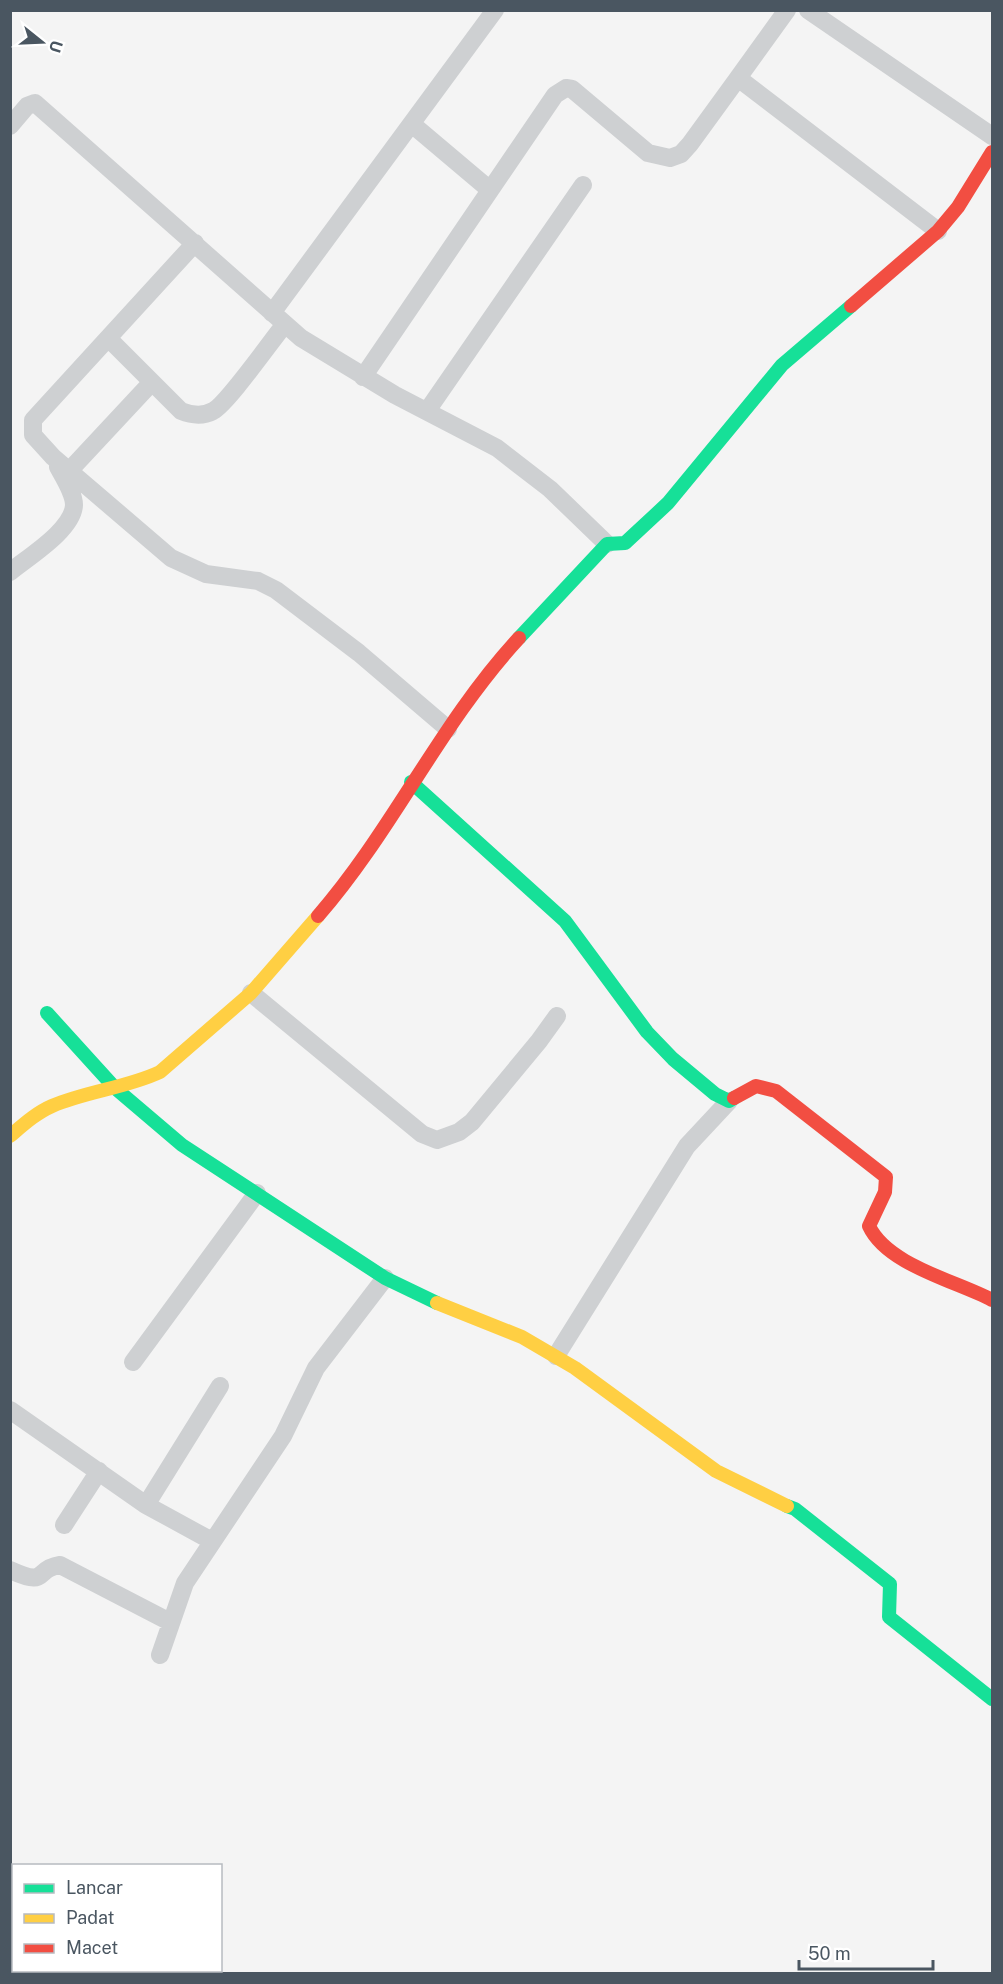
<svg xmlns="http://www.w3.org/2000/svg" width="1003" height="1984" font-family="'Public Sans',sans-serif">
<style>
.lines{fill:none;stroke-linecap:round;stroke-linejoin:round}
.street{stroke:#ced0d2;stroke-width:18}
.fast{stroke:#16e098;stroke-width:14}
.slow{stroke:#ffcf43;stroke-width:14}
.jam{stroke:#f24e42;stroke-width:14}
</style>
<rect width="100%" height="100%" fill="#f4f4f4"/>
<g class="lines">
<path class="street" d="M808,10L992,136
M738,78L787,10
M413,125L490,190
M10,126L27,106L35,103L301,338L395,395L497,448L550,489L607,544
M195,243L33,420V435L53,457L171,558L206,574L258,581L276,590L359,653L448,729
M272,313L495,10
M108,338L181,411C191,415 202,417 213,411C227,404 271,341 285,324
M363,377L555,95L566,88L572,89L648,153L670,158L681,154L690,144L738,78L938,231
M427,411L583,185
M69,471L152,382
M10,572C28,557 73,530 74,505C74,493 64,478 58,467
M251,993L422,1134L437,1140L459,1132L472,1122L539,1041L557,1016
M556,1356L687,1146L729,1101
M133,1362L257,1193
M10,1410L146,1505L212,1541
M146,1505L220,1386
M64,1525L99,1471
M10,1570C50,1588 33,1569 60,1565L170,1622
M160,1655L185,1583L283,1436L316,1368L385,1278"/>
<path class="fast" d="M519,638L607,544L625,543L668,503L782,365L851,306
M411,782L565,921L647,1032L673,1059L715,1094L729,1101L734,1098
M47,1013L115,1088L182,1145L385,1278L437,1303
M787,1506L795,1509L890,1584L889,1617L992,1699"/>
<path class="slow" d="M10,1136C23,1125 36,1113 52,1106C87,1091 126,1088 160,1072L251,993L318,916
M437,1303L522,1337L575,1368L716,1471L787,1506"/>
<path class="jam" d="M851,306L938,231L958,207L992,152
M318,916C393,830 441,722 519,638
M734,1098L756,1086L776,1091L886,1177L885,1192L869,1226C887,1265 956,1281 992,1300"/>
</g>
<rect width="1003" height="1984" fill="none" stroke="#4a5661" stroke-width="24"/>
<rect x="12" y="1864" width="210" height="108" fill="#ffffff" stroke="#b7bbc0" stroke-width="1.5"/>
<rect x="24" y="1884" width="30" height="9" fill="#16e098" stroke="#b7bbc0" stroke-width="1.5"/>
<text x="66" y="1894" font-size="18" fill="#4a5661">Lancar</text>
<rect x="24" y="1914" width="30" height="9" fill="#ffcf43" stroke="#b7bbc0" stroke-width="1.5"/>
<text x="66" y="1924" font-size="18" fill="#4a5661">Padat</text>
<rect x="24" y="1944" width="30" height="9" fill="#f24e42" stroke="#b7bbc0" stroke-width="1.5"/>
<text x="66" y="1954" font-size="18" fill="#4a5661">Macet</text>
<g transform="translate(42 42) rotate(108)" stroke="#ffffff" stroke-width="4.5" paint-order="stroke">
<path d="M0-4.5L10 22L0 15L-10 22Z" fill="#4a5661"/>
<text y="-9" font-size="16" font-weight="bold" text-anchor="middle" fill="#4a5661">U</text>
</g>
<path d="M799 1960v9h134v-9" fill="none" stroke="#4a5661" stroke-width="3"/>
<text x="808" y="1960" font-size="18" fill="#4a5661" stroke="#ffffff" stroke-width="4.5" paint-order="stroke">50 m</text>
</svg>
